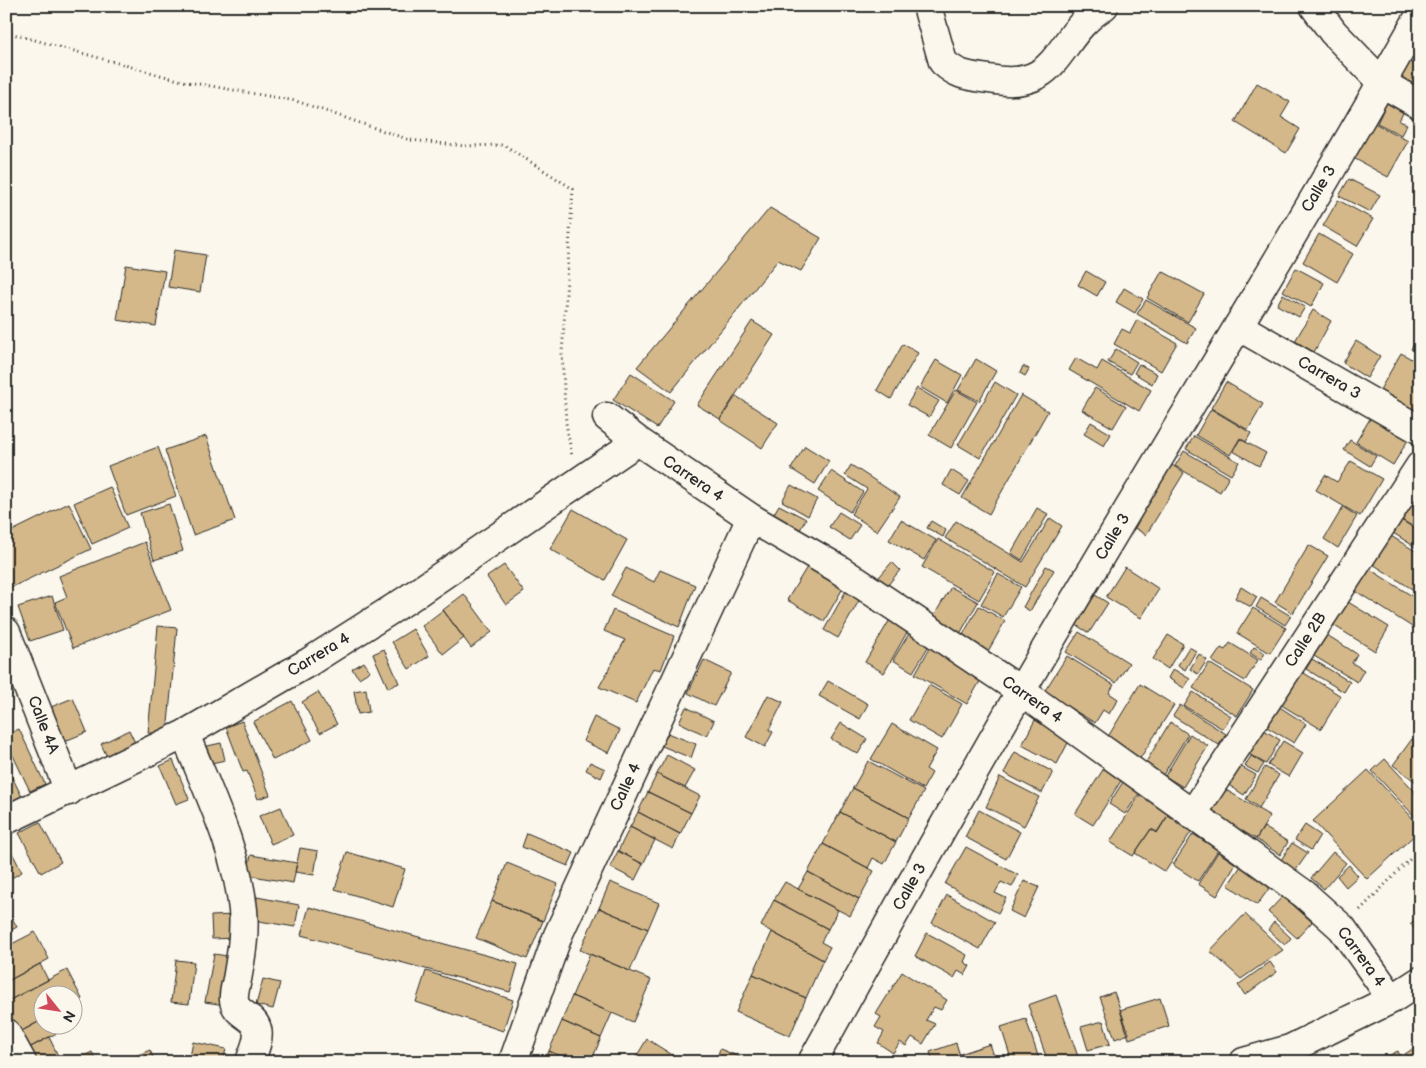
<svg xmlns="http://www.w3.org/2000/svg" width="1426" height="1068" font-family="'Balsamiq Sans',sans-serif">
<style>
.building{fill:#d4b889;stroke:#2b2b2b}
.lines{fill:none;stroke-linecap:round;stroke-linejoin:round}
.minor-casing{stroke:#2b2b2b;stroke-width:31}
.path{stroke:#2b2b2b;stroke-width:3;stroke-dasharray:1 4;stroke-linecap:butt}
.minor{stroke:#fbf7ec;stroke-width:28}
.labels{text-anchor:middle;dominant-baseline:central;stroke-width:4.5;stroke-linejoin:round;paint-order:stroke}
.street-label{font-size:16px;fill:#2b2b2b;stroke:#fbf7ec}
</style>
<rect width="100%" height="100%" fill="#fbf7ec"/>
<filter id="ink" filterUnits="userSpaceOnUse"><feTurbulence type="fractalNoise" baseFrequency=".02" numOctaves="2"/><feDisplacementMap in="SourceGraphic" scale="10" xChannelSelector="R" yChannelSelector="G"/><feConvolveMatrix kernelMatrix="1 2 1 2 8 2 1 2 1" color-interpolation-filters="sRGB"/></filter>
<g filter="url(#ink)">
<path class="building" d="M1409,61L1420,67V89L1399,77Z
M1257,83L1290,102L1281,117L1300,129L1286,153L1235,122Z
M1390,96L1407,105L1399,121L1407,124L1401,135L1377,123Z
M1367,119L1408,141L1388,177L1348,155Z
M1349,179L1380,195L1370,212L1339,196Z
M1338,200L1373,219L1357,246L1323,226Z
M770,208L821,238L801,271L778,260L671,392L637,367Z
M1319,234L1353,254L1337,282L1303,262Z
M174,250L206,255L200,292L168,287Z
M126,265L165,271L156,326L117,320Z
M1296,268L1324,283L1311,307L1283,291Z
M1086,271L1105,282L1097,296L1078,285Z
M1162,271L1204,294L1188,322L1147,298Z
M1124,288L1143,299L1135,313L1116,302Z
M1283,294L1305,307L1299,317L1277,305Z
M1146,300L1196,328L1187,343L1137,314Z
M1313,310L1331,321L1314,352L1295,341Z
M1137,320L1177,343L1161,371L1114,344L1122,329L1130,333Z
M752,321L774,335L720,419L697,405Z
M1420,333V354L1411,349Z
M1356,341L1380,356L1367,378L1343,363Z
M903,344L918,353L891,399L877,390Z
M1116,349L1137,362L1130,374L1108,362Z
M1401,353L1420,364V419L1377,395Z
M1076,358L1097,370L1102,361L1151,390L1139,411L1069,370Z
M976,359L996,371L979,401L958,390Z
M936,360L962,375L947,403L920,387Z
M1139,364L1157,374L1152,384L1134,373Z
M1023,366L1029,369L1025,376L1020,373Z
M631,373L674,401L657,428L613,400Z
M995,382L1016,395L980,458L958,445Z
M1226,382L1263,404L1248,430L1211,408Z
M917,388L939,401L929,417L907,405Z
M1095,388L1126,406L1113,428L1082,410Z
M956,390L977,402L951,448L929,435Z
M1021,395L1048,411L989,514L962,498Z
M736,396L778,423L762,448L720,420Z
M1211,409L1251,433L1246,442L1240,438L1230,455L1196,435Z
M1371,417L1408,440L1393,465L1356,442Z
M1091,422L1111,434L1104,446L1084,434Z
M206,436L235,520L193,535L165,450Z
M1194,436L1239,462L1231,475L1186,449Z
M1240,439L1266,453L1259,466L1233,451Z
M1350,440L1376,456L1370,466L1344,450Z
M805,446L829,461L815,484L791,469Z
M158,447L176,496L126,515L108,466Z
M1184,451L1229,477L1220,492L1175,466Z
M1351,461L1382,479L1360,516L1316,490L1325,475L1337,482Z
M1169,463L1184,473L1146,535L1130,525Z
M851,465L900,497L877,531L851,514L867,489L845,475Z
M951,470L969,481L960,495L943,485Z
M831,471L863,492L850,512L818,491Z
M791,485L817,499L808,516L782,501Z
M110,487L128,528L92,544L74,503Z
M1414,495L1420,499V531L1399,518Z
M69,503L91,549L6,590V534Z
M169,504L183,551L154,560L140,513Z
M779,505L806,519L796,537L769,522Z
M1343,507L1357,516L1338,548L1324,539Z
M1037,508L1048,514L1022,560L1011,553Z
M573,509L627,540L605,580L550,549Z
M839,512L860,525L850,540L829,527Z
M1050,518L1062,526L1025,587L945,538L956,521L1023,562Z
M1398,518L1420,532V550L1390,531Z
M901,520L936,540L924,560L889,540Z
M931,521L946,530L943,537L927,528Z
M1386,533L1420,554V594L1368,561Z
M938,539L995,572L979,600L922,567Z
M145,542L171,610L73,648L55,602L67,597L59,576Z
M1309,545L1328,556L1293,613L1275,602Z
M810,562L846,583L824,621L787,600Z
M892,562L900,570L883,591L874,583Z
M504,565L524,592L506,605L487,577Z
M1046,566L1054,570L1030,611L1023,607Z
M1125,567L1159,589L1141,618L1106,597Z
M626,568L654,582L660,570L695,585L679,627L611,596Z
M1368,568L1420,601V632L1354,590Z
M998,574L1021,587L1003,617L981,604Z
M951,587L978,602L957,639L929,624Z
M1241,587L1257,597L1251,607L1235,598Z
M847,589L861,597L838,638L824,630Z
M464,594L492,632L471,648L443,610Z
M1095,595L1108,603L1089,633L1076,625Z
M52,596L63,630L30,641L18,607Z
M1261,598L1291,616L1285,625L1256,607Z
M1348,602L1389,627L1375,651L1333,625Z
M979,606L1005,621L986,655L960,640Z
M1253,608L1286,628L1270,653L1237,633Z
M443,610L464,638L443,654L422,626Z
M613,610L674,636L661,670L653,668L636,703L599,687L625,640L604,631Z
M892,616L910,627L884,673L865,662Z
M158,626L177,628L167,734L148,733Z
M413,629L429,656L409,669L392,642Z
M910,632L930,644L913,672L893,660Z
M1079,632L1129,663L1116,683L1066,652Z
M1168,635L1183,644L1168,669L1153,659Z
M1327,635L1357,654L1352,663L1364,670L1357,682L1314,656Z
M1230,643L1258,660L1245,681L1212,661L1221,648L1225,650Z
M931,646L983,676L967,704L915,674Z
M1189,647L1196,651L1185,670L1178,665Z
M1254,647L1265,653L1261,660L1250,653Z
M384,649L399,683L388,688L373,654Z
M1199,654L1207,660L1198,674L1190,669Z
M1067,656L1114,685L1109,693L1118,699L1109,714L1103,710L1095,723L1044,692Z
M1312,659L1350,682L1344,692L1306,669Z
M704,660L731,673L714,706L688,693Z
M364,662L370,671L359,678L352,669Z
M1209,663L1253,690L1237,716L1193,688Z
M1173,669L1190,679L1184,688L1168,678Z
M1299,670L1341,696L1321,729L1278,703Z
M828,681L868,704L860,719L819,696Z
M1140,684L1174,705L1139,760L1106,740Z
M929,685L962,704L942,739L909,720Z
M366,689L369,712L358,714L354,691Z
M318,692L337,724L320,733L302,702Z
M1193,692L1231,716L1223,729L1184,706Z
M768,695L783,702L769,730L773,732L765,747L746,737Z
M73,698L87,732L65,741L51,707Z
M292,701L312,740L273,760L253,722Z
M1180,705L1226,734L1219,745L1173,716Z
M1278,706L1306,724L1294,743L1265,726Z
M686,707L714,721L707,736L679,722Z
M594,717L620,730L609,753L583,741Z
M1035,720L1070,739L1057,764L1022,745Z
M242,721L270,795L258,799L247,771L243,772L226,727Z
M1170,722L1188,734L1163,775L1145,764Z
M841,723L867,739L858,754L831,739Z
M892,724L937,750L926,769L932,773L923,789L871,759Z
M19,729L45,784L30,791L6,741V735Z
M129,730L138,749L110,763L101,744Z
M1264,730L1280,740L1266,764L1249,754Z
M667,733L696,744L691,758L662,746Z
M1190,734L1208,746L1183,787L1165,776Z
M1412,739L1420,746V785L1393,765Z
M1283,741L1303,753L1289,777L1268,765Z
M221,743L225,760L207,764L203,747Z
M1015,752L1053,772L1042,793L1004,773Z
M667,755L695,770L685,788L657,774Z
M1251,756L1264,764L1258,773L1245,766Z
M1385,759L1420,797V822L1372,771Z
M173,760L189,799L176,804L160,766Z
M868,761L924,791L909,818L853,788Z
M590,762L605,769L601,778L586,770Z
M6,765L23,799L6,807Z
M1106,765L1124,776L1093,825L1075,814Z
M1238,765L1256,775L1244,795L1227,784Z
M1265,767L1279,775L1259,808L1246,799Z
M1368,770L1420,826V830L1367,879L1313,821Z
M657,774L700,796L691,813L648,792Z
M1000,777L1039,797L1024,826L986,807Z
M1123,782L1140,792L1125,814L1109,804Z
M1221,787L1270,816L1256,839L1207,810Z
M853,788L909,818L896,842L840,812Z
M648,792L691,813L680,834L638,812Z
M1141,793L1170,812L1157,832L1151,829L1133,856L1110,842Z
M281,807L293,835L271,844L259,816Z
M979,810L1020,832L1006,859L965,837Z
M1171,811L1180,816L1176,822L1191,832L1165,872L1135,853L1151,829L1157,833Z
M638,812L680,834L673,849L630,827Z
M840,812L896,842L884,864L873,858L868,868L823,844Z
M40,822L61,862L41,873L19,833Z
M1305,825L1320,835L1311,850L1295,840Z
M630,827L655,840L643,864L618,851Z
M1264,827L1288,842L1280,855L1256,839Z
M527,833L574,853L568,866L522,847Z
M1193,834L1218,850L1198,881L1173,865Z
M6,841L22,872L6,881Z
M1292,843L1308,853L1296,870L1281,860Z
M823,844L874,871L859,899L808,872Z
M966,847L1018,875L1012,887L1001,882L995,893L1006,898L998,913L945,884Z
M300,848L318,851L314,875L295,872Z
M618,851L643,864L635,880L610,867Z
M347,852L405,869L393,907L335,889Z
M1218,852L1236,864L1217,896L1198,884Z
M1333,852L1346,863L1324,889L1311,878Z
M251,855L297,863L293,883L247,875Z
M507,863L558,884L543,921L492,901Z
M1243,863L1273,883L1257,905L1228,885Z
M1349,865L1358,876L1346,887L1337,876Z
M808,872L859,899L850,916L798,889Z
M1024,881L1039,887L1024,918L1010,911Z
M610,882L659,903L648,929L599,908Z
M785,882L838,910L828,929L774,900Z
M947,895L995,922L980,949L932,923Z
M1283,896L1312,922L1297,938L1268,912Z
M257,897L299,905L295,927L253,920Z
M774,900L828,929L821,942L830,947L823,960L761,926Z
M492,901L543,921L527,959L476,938Z
M309,907L518,964L510,992L301,935Z
M599,908L648,929L630,971L580,950Z
M6,909H7L17,927L6,933Z
M1245,914L1283,950L1241,979L1210,951Z
M234,915L235,938L212,939L211,916Z
M1420,915V934L1410,924Z
M1274,922L1291,938L1285,945L1268,930Z
M35,932L49,959L6,982V947Z
M772,932L823,960L806,998L753,974Z
M927,933L967,955L964,962L970,966L965,975L958,971L954,978L915,956Z
M214,954L234,957L225,1005L205,1002Z
M590,954L651,980L633,1022L572,996Z
M176,960L194,962L189,1004L171,1002Z
M1270,962L1277,972L1245,995L1238,985Z
M40,964L48,980L6,1002V982Z
M67,970L82,999L72,1004V996H42V1020L18,1033L6,1010V1002Z
M426,971L513,1000L503,1031L416,1002Z
M902,972L947,1000L941,1010L934,1007L926,1020L935,1024L923,1044L912,1037L906,1046L900,1042L893,1053L878,1043L884,1032L875,1027L881,1017L876,1014Z
M753,974L806,998L790,1036L736,1012Z
M263,979L280,983L273,1009L256,1005Z
M1114,992L1129,1034L1115,1039L1100,997Z
M1056,995L1080,1062H1048L1028,1005Z
M572,996L612,1013L601,1038L562,1021Z
M1160,998L1169,1026L1129,1039L1120,1010Z
M1026,1019L1040,1062H1012L1001,1027Z
M42,1020V1026H64L66,1028L27,1049L18,1033Z
M562,1021L601,1038L591,1062H574L549,1051Z
M1103,1021L1110,1044L1088,1050L1081,1027Z
M49,1037L61,1062H33L27,1049Z
M647,1039L674,1056L671,1062H633Z
M193,1042L226,1049L223,1062H189Z
M956,1043L962,1062H933L930,1052Z
M990,1044L996,1062H962L960,1054Z
M1420,1044V1062H1410L1405,1054Z
M720,1049L752,1062H715Z
M150,1050L155,1062H135L133,1057Z
M549,1051L574,1062H544Z
M1398,1051L1402,1062H1383L1382,1059Z
M92,1052L97,1062H72Z
M866,1056L879,1062H863Z"/>
<g class="lines">
<g class="minor-casing">
<path id="minor" d="M927,6L943,62C958,76 969,76 989,79C1062,93 1054,37 1104,6
M1314,6L1333,32L1382,83L1420,105
M1238,326L1420,430
M607,417L638,441L751,518L837,568L1021,691L1304,894L1342,928L1392,999
M6,632L69,791
M185,734C207,790 237,849 243,910C245,932 242,952 238,974C237,982 233,992 234,1000C235,1014 254,1016 257,1029C260,1039 253,1052 250,1062
M1192,815L1420,466
M6,820L185,734L309,662L408,599L638,441
M6,1033L22,1062
M513,1062L558,935L751,518
M812,1062C881,938 949,814 1021,691C1152,465 1292,243 1420,15
M1244,1062L1290,1049L1392,999L1420,981"/>
</g>
<path class="path" d="M6,32L182,81L296,101L410,140L465,146L504,145L573,189L562,354L566,423L572,456
M1360,910L1420,849"/>
<use href="#minor" class="minor"/>
</g>
</g>
<g class="labels">
<g class="street-label">
<text transform="translate(1319 189) rotate(-59)">Calle 3</text>
<text transform="translate(1329 378) rotate(30)">Carrera 3</text>
<text transform="translate(693 479) rotate(34)">Carrera 4</text>
<text transform="translate(1113 537) rotate(-59)">Calle 3</text>
<text transform="translate(1306 640) rotate(-57)">Calle 2B</text>
<text transform="translate(319 655) rotate(-31)">Carrera 4</text>
<text transform="translate(1032 700) rotate(35)">Carrera 4</text>
<text transform="translate(43 725) rotate(69)">Calle 4A</text>
<text transform="translate(626 787) rotate(-65)">Calle 4</text>
<text transform="translate(910 887) rotate(-61)">Calle 3</text>
<text transform="translate(1361 957) rotate(54)">Carrera 4</text>
</g>
</g>
<rect width="1426" height="1068" fill="none" stroke="#fbf7ec" stroke-width="25"/>
<rect x="12" y="12" width="1401" height="1043" fill="none" stroke="#2b2b2b" stroke-width="2" filter="url(#ink)"/>
<g transform="translate(58 1010) rotate(120)"><circle r="24" fill="#fbf7ec" stroke="#a8a59f"/>
<path d="M0-4L9 19L0 12L-9 19Z" fill="#d1495b"/>
<text y="-8" font-size="14" font-weight="bold" text-anchor="middle" fill="#2b2b2b">N</text>
</g>
</svg>
